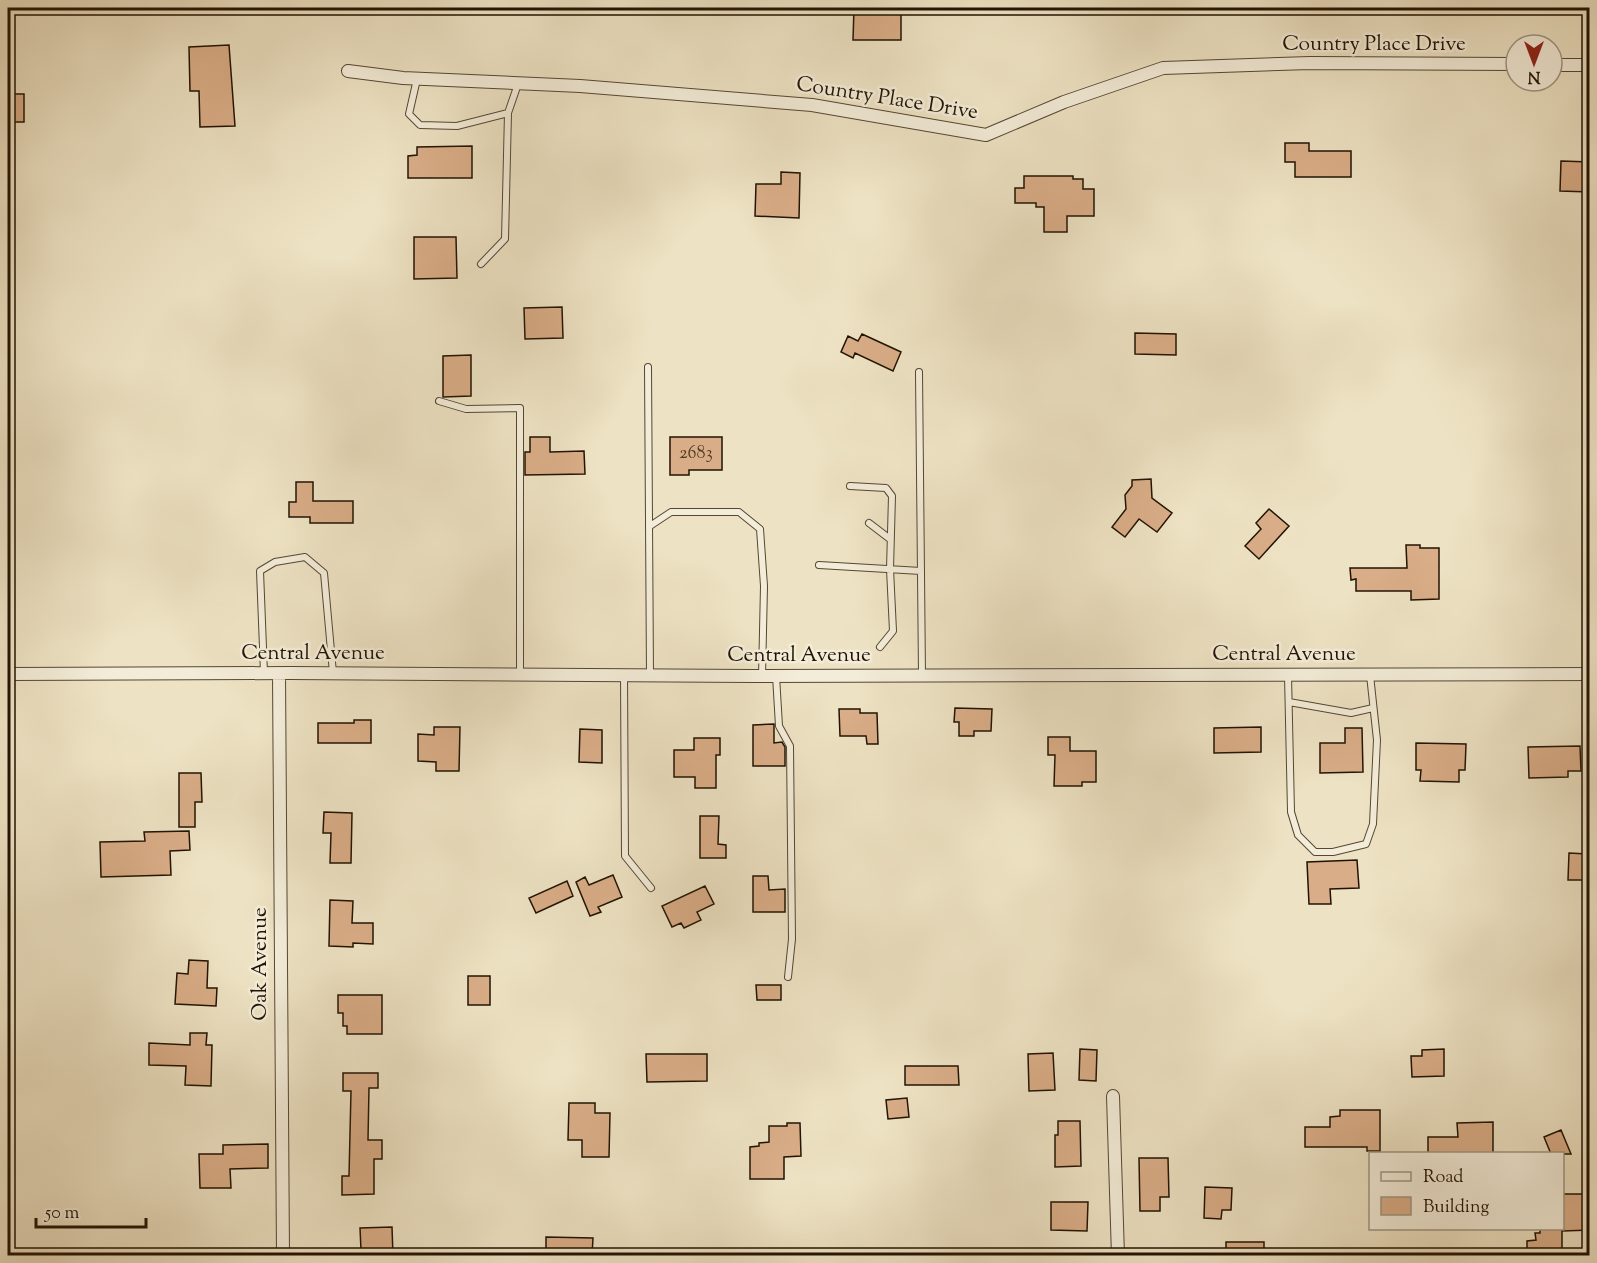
<svg xmlns="http://www.w3.org/2000/svg" width="1597" height="1263" font-family="'Sorts Mill Goudy',serif">
<style>
.building{fill:#d9ad87;stroke:#211303;stroke-width:1.5}
.lines{fill:none;stroke-linecap:round;stroke-linejoin:round}
.lane-casing{stroke:#544733;stroke-width:8}
.street-casing{stroke:#544733;stroke-width:14}
.lane{stroke:#f3ecd8;stroke-width:6}
.street{stroke:#f3ecd8;stroke-width:12}
.labels{text-anchor:middle;dominant-baseline:central;stroke-width:5;stroke-linejoin:round;paint-order:stroke}
.number-label{font-size:18px;fill:#4f3a24}
.street-label{font-size:21px;fill:#211303;stroke:#f3ecd8}
</style>
<rect width="100%" height="100%" fill="#ede2c3"/>
<filter id="stains"><feTurbulence type="fractalNoise" baseFrequency=".00333" numOctaves="4"/><feColorMatrix values="0 0 0 0 .2 0 0 0 0 .09 0 0 0 0 .02 0 0 0 .5 -.17"/></filter>
<radialGradient id="worn" r=".72"><stop offset=".6" stop-color="#630" stop-opacity="0"/><stop offset="1" stop-color="#630" stop-opacity=".3"/></radialGradient>
<path class="building" d="M854,8H901V40H853Z
M229,45L235,126L200,127L199,91H190L189,47Z
M8,94H24V122H8Z
M1285,143H1309V151H1351V177H1295V162H1285Z
M472,146V178H408V156L417,155V147Z
M1561,161L1590,162V192L1560,191Z
M781,172L800,173L799,218L755,216L756,184H781Z
M1024,176H1073V179H1083V189H1094V216H1067V232H1044V207H1036V203H1015V188H1024Z
M414,237H456L457,278L414,279Z
M562,307L563,338L525,339L524,308Z
M1135,333L1176,334V355L1135,354Z
M862,334L901,352L893,371L855,353L853,358L841,352L848,336L858,341Z
M471,355V396L443,397V356Z
M530,437H550V452L584,451L585,474L525,475V452H530Z
M670,437H722V470H689V475H670Z
M1151,479L1152,498L1172,513L1157,532L1139,519L1125,537L1112,527L1126,509L1125,495L1132,486V480Z
M296,482H313V501H353V523H310V517H289V502H296Z
M1269,509L1289,526L1259,559L1245,546L1261,529L1256,523Z
M1406,545H1420V548H1439V599L1411,600V591H1356V579L1351,580L1350,568H1407Z
M955,708L992,709L991,731H974V736H959V722H954Z
M839,709H860V713H877L878,744H867L866,736H840Z
M354,720H371V743H318V723H354Z
M774,724V743L782,742L785,747V766H753V725Z
M434,727H460L459,771H436V762L418,761V734L434,735Z
M1261,727V752L1214,753V728Z
M1345,728H1362L1363,772L1320,773V743H1345Z
M580,729L602,730V763L579,762Z
M1048,737H1070V751H1096V782H1082V786H1054L1055,755H1048Z
M694,738H720V755H716V788H695V777H674V750H694Z
M1416,743L1466,744L1465,770H1459V782L1420,781L1421,770H1416Z
M1580,746L1581,771H1568V777L1529,778L1528,747Z
M179,773H201L202,802H195V827H179Z
M324,812L352,813L351,863H330L331,833H323Z
M700,816H719L718,844L726,845V858H700Z
M189,831L190,850L170,851L171,875L101,877L100,842L145,841L144,832Z
M1569,853L1587,854V880H1568Z
M1357,860L1359,888L1330,889L1331,904H1309L1307,862Z
M613,875L622,897L598,907L601,912L590,916L576,882L585,877L589,885Z
M753,876H768L769,890L785,889V912H753Z
M567,881L573,896L536,913L529,898Z
M705,886L714,904L697,912L701,920L684,928L681,923L672,927L662,906Z
M330,900L353,901L352,923H373V944L353,943V947L329,946Z
M189,960L208,961L207,988H217L216,1006L175,1004L177,973L188,974Z
M468,976H490V1005H468Z
M756,985H781V1000H757Z
M338,995H382V1034H347V1026H343V1013H338Z
M190,1033H207L206,1045H212L211,1086L185,1085L186,1066L149,1065V1043L190,1045Z
M1080,1049L1097,1050L1096,1081L1079,1080Z
M1444,1049V1076L1412,1077L1411,1056H1422V1050Z
M1053,1053L1055,1090L1029,1091L1028,1054Z
M646,1054H707V1081L647,1082Z
M905,1066H958L959,1085H905Z
M343,1073H378V1088H369L368,1140H382V1159H374V1194L342,1195V1176H349L351,1091H343Z
M907,1098L909,1117L888,1119L886,1100Z
M569,1103H595V1113H610L609,1157H582V1140H568Z
M1340,1110H1380V1151H1367V1147H1305V1127H1330V1117L1340,1116Z
M1058,1121H1080L1081,1166L1055,1167V1135H1058Z
M1493,1122V1154H1428V1137H1458L1457,1123Z
M787,1123H800L801,1156L784,1157V1179H750V1147L759,1146V1143L769,1142V1126H787Z
M1561,1130L1571,1154H1551L1544,1137Z
M268,1144V1168L230,1169L231,1188H200L199,1154H223V1145Z
M1139,1158H1168L1169,1197H1160V1211H1140Z
M1205,1187L1232,1188L1231,1210H1222L1221,1219L1204,1218Z
M1563,1194H1583V1205H1590V1230L1563,1231Z
M1051,1202H1088L1087,1231L1051,1230Z
M392,1227L393,1256H367V1250H361L360,1228Z
M1540,1228H1562V1256H1527V1241L1536,1240L1535,1233H1540Z
M546,1237L593,1238L592,1256H546Z
M1226,1242H1264V1256L1226,1255Z"/>
<g class="lines">
<g class="lane-casing">
<path id="lane" d="M417,79L409,114L420,125L457,126L508,113L518,84
M481,264L505,239L508,113
M648,367L650,675
M919,372L922,675
M439,401L466,409L520,408V674
M850,486L886,488L892,496L890,569L893,631L880,647
M869,523L890,539
M650,526L671,512H739L760,529L764,586L762,676
M819,565L921,571
M264,673L260,571L275,562L305,557L324,573L333,673
M624,675L625,856L651,888
M1288,675L1291,812L1298,835L1315,852H1333L1366,844L1373,824L1377,740L1370,675
M776,676L779,726L790,746L792,939L788,977
M1289,702L1351,713L1373,708"/>
</g>
<g class="street-casing">
<path id="street" d="M1552,65H1590
M348,71L403,78L580,86L812,105L986,135L1064,102L1163,68L1310,63L1516,64
M279,673L283,1256
M8,674L290,673L752,676L1590,674
M1113,1096L1118,1256"/>
</g>
<use href="#lane" class="lane"/>
<use href="#street" class="street"/>
</g>
<g class="labels">
<g class="number-label">
<text x="696" y="454">2683</text>
</g>
<g class="street-label">
<text x="1374" y="45">Country Place Drive</text>
<text transform="translate(887 99) rotate(9)">Country Place Drive</text>
<text x="313" y="654">Central Avenue</text>
<text x="1284" y="655">Central Avenue</text>
<text x="799" y="656">Central Avenue</text>
<text transform="translate(261 964) rotate(-90)">Oak Avenue</text>
</g>
</g>
<rect width="1597" height="1263" fill="none" stroke="#ede2c3" stroke-width="30"/>
<rect x="9" y="9" width="1579" height="1245" fill="none" stroke="#211303" stroke-width="3"/>
<rect x="15" y="15" width="1567" height="1233" fill="none" stroke="#211303" stroke-width="1.5"/>
<rect x="1369" y="1152" width="195" height="78" fill="#f3ecd8" stroke="#9f9583" stroke-width="1.5"/>
<rect x="1381" y="1172" width="30" height="9" fill="#f3ecd8" stroke="#9f9583" stroke-width="1.5"/>
<text x="1423" y="1182" font-size="18" fill="#211303">Road</text>
<rect x="1381" y="1197" width="30" height="18" fill="#d9ad87" stroke="#9f9583" stroke-width="1.5"/>
<text x="1423" y="1212" font-size="18" fill="#211303">Building</text>
<g transform="translate(1534 63) rotate(180)"><circle r="28" fill="#f3ecd8" stroke="#9f9583" stroke-width="1.5"/>
<path d="M0-4.5L10 22L0 15L-10 22Z" fill="#8f2418"/>
<text y="-9" font-size="16" font-weight="bold" text-anchor="middle" fill="#211303">N</text>
</g>
<path d="M36 1218v9h110v-9" fill="none" stroke="#211303" stroke-width="3"/>
<text x="45" y="1218" font-size="18" fill="#211303" stroke="#f3ecd8" stroke-width="4.5" paint-order="stroke">50 m</text>
<rect width="100%" height="100%" filter="url(#stains)"/>
<rect width="100%" height="100%" fill="url(#worn)"/>
</svg>
